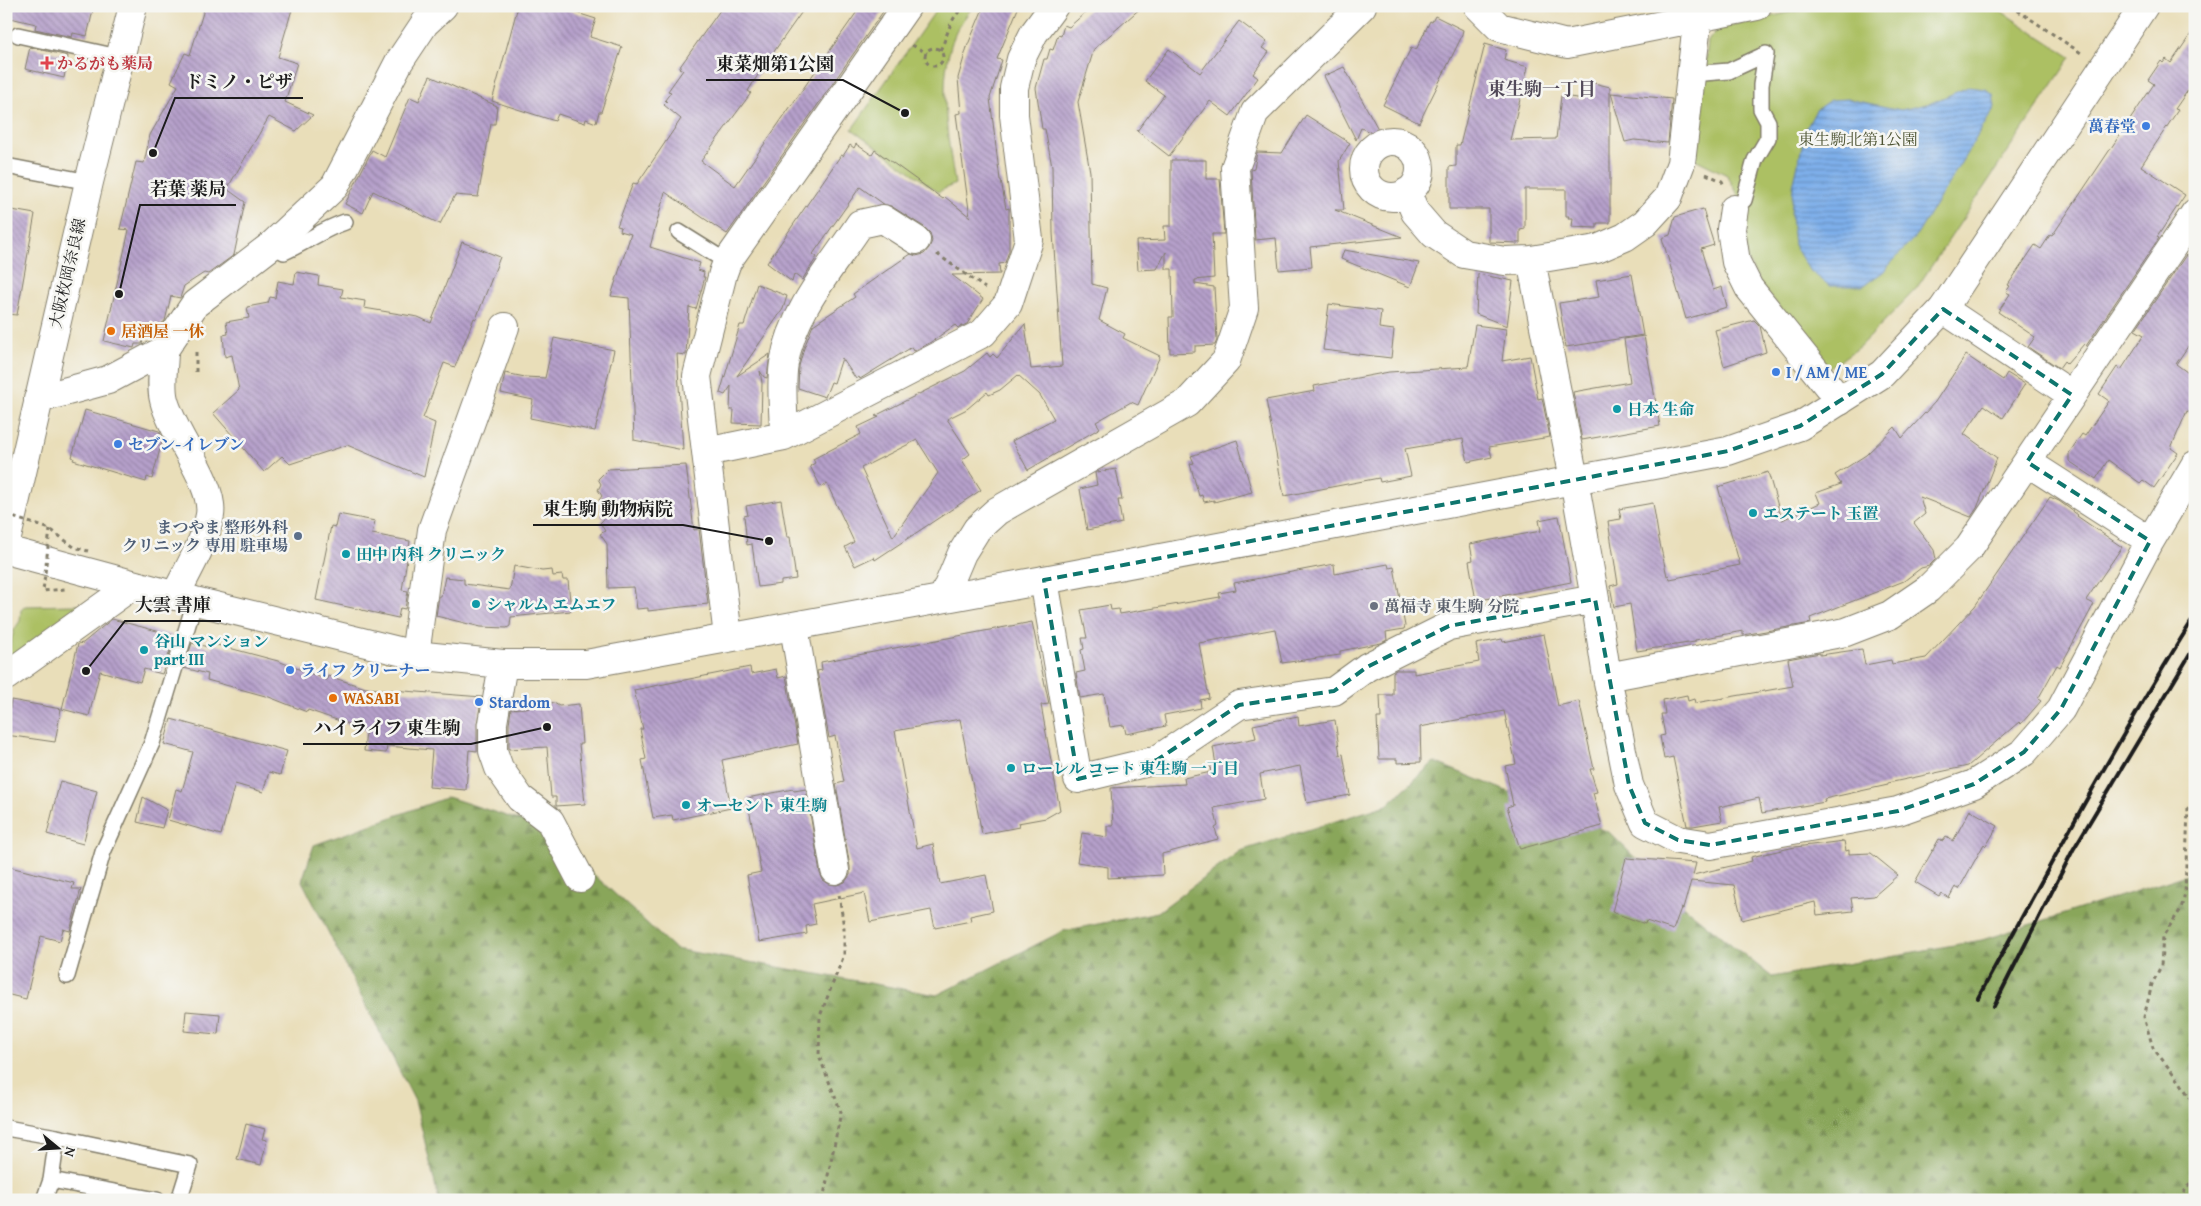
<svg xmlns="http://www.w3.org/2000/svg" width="2201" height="1206" font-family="'Gentium Book Plus','Noto Serif JP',serif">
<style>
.green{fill:#acc064;stroke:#646e40}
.forest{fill:url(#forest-firs);stroke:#52613b}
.water{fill:url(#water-rules);stroke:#4d6683}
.building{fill:url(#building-back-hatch);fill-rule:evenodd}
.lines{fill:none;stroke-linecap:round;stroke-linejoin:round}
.lane-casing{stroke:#827d6a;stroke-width:18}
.street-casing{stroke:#827d6a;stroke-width:30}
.secondary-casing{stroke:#827d6a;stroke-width:30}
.path{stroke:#827d6a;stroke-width:3;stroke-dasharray:4 4;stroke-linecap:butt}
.lane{stroke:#fff;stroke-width:15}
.street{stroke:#fff;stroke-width:28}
.secondary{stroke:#fff;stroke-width:28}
.rail{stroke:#1c1c1c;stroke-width:4}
.path-bridge{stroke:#827d6a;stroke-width:3;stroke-dasharray:4 4;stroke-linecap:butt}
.marked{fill:none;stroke:#0f766e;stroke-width:4;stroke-dasharray:10 6;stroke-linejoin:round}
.health-dot{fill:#e0444e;stroke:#f6f6f2;stroke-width:2}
.shop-dot{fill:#3f7fe0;stroke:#f6f6f2;stroke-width:2}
.food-dot{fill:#e8710a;stroke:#f6f6f2;stroke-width:2}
.culture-dot{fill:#0f9aa8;stroke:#f6f6f2;stroke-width:2}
.service-dot{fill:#5c6f8a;stroke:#f6f6f2;stroke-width:2}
.worship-dot{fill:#6b7280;stroke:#f6f6f2;stroke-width:2}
.labels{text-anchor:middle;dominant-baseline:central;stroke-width:5;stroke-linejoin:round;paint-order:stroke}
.health-label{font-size:16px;font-weight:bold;fill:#be3a42;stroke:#f6f6f2;text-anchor:start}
.shop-label{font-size:16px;font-weight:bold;fill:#366cbe;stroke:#f6f6f2;text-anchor:start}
.park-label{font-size:16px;fill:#4e5535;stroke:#f6f6f2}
.street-label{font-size:16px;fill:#1c1c1c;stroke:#f6f6f2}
.food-label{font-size:16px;font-weight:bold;fill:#c56008;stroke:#f6f6f2;text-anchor:start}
.culture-label{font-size:16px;font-weight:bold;fill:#0d838f;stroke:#f6f6f2;text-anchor:start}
.service-label{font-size:16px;font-weight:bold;fill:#4e5e75;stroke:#f6f6f2;text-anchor:end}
.worship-label{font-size:16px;font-weight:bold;fill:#5b616d;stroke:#f6f6f2;text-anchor:start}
.neighbourhood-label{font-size:18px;font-weight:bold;fill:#524a59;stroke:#f6f6f2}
.leader{fill:none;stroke:#1c1c1c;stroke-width:2}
.callout-dot{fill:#1c1c1c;stroke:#f6f6f2;stroke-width:2}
.callout-label{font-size:18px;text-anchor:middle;font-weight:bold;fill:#1c1c1c;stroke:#f6f6f2;stroke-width:5;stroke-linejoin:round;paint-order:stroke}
</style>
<defs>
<pattern id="forest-firs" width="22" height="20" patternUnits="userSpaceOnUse" patternTransform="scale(1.25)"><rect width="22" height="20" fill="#89a65a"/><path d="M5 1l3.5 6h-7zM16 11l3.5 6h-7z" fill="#6f864a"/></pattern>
<pattern id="water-rules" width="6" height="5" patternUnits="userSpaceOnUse" patternTransform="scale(1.25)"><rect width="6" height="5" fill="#7eafea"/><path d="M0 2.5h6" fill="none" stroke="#668ebd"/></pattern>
<pattern id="building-back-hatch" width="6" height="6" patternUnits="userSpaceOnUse" patternTransform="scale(1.25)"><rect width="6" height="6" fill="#b6a0cb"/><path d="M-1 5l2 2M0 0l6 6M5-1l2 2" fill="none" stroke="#9382a4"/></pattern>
</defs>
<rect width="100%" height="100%" fill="#f6f6f2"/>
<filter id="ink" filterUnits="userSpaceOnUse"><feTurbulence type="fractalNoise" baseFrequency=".02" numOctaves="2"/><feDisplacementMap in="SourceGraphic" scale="10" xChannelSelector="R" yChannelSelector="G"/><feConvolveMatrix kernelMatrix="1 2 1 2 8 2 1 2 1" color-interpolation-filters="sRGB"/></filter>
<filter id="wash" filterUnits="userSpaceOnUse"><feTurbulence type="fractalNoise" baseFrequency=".0096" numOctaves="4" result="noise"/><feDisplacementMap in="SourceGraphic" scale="20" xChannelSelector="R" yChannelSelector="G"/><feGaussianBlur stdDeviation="1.12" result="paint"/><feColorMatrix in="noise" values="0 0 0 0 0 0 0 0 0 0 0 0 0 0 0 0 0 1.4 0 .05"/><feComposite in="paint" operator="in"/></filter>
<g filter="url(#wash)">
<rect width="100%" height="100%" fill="#e9deb9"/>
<path class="green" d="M939,6H973C968,14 960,23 956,32C936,75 948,139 955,184L938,192L852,129Z
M1819,6H1993L2071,57L1916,289L1860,346L1830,368L1761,285L1747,259L1740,198L1727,175L1695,159L1708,41L1718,28Z
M76,605L90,609L6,661L14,630L20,621L21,610L25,606Z"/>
<path class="forest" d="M1434,762L1609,832L1688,910L1772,977L1982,940L2187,875L2195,881V1200H439L415,1101L302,881L314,845L448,797L543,828L675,949L937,995L1063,931L1158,912L1240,851L1387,805Z"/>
<path class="water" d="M1968,87L1986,89L1993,95L1995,107L1917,235L1883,272L1863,286H1830L1809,270L1794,245L1791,215L1793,186L1806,129L1816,110L1830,100L1848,99L1901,110L1931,103Z"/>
<g id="blocks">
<path class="building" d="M6,6H94L87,36L73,33L72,37L35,29L36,24L6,17Z
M205,6H293L278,57L297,63L285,102L313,115L296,131L269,117L227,189L245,202L234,255L208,274L204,273L184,286L180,298L171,296L165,321L161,324L153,338L144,337L142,344H135L134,348L104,341L129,230L120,229L136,162L144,163L150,135L178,86L171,82L185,53L190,55Z
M518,6H555L596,19L590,37L622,47L601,112H599L596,123L586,119L585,123L558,114L555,121L492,101Z
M723,6H806L761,70L748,91L751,93L701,161L735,186L861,6H887L727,234L665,192L650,247L700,263L698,270L704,272L703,277H705L696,309L689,307L686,355L677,354L683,450L634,440L629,298L611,296L631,234L620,231L621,227L617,226L633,183L637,184L681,119L664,105L667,102L665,100L671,92L668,91L683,70L679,68Z
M984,6H1019L997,59L1002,60L990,98L1000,180H1001L1006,209L1009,208V251L1005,263L999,264L1000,274L952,275L983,299L967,324L958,328L955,325L931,342L914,351L912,347L860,379L859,377L856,379L842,358L834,383L831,382L825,397L798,388L799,366L804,348L813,325L855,297L853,294L900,261L911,254L916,256L924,254L929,248L932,241L930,233L924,227L891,206L885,205L860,187L813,254L817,257L802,280L794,274L792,282L767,263L841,155L843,156L850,145L854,148L856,144L872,155L875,150L943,199L945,197L970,217L956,114L961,113L958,78L967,47Z
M1093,6H1143L1094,49L1078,102L1090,172L1092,284L1107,288L1099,320L1125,334L1123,338L1160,356L1138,405L1131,402L1096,422L1100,428L1028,470L1012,441L1054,419L1040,395L1018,375L1000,390L989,395L987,392L967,409L947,419L970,454L962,460L981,490L875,560L874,557L855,566L845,547L854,542L827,484L821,487L810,466L815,463L813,459L861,434L858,427L879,417L875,416L965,371L987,353L990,357L993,354L997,358L1025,324L1031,369L1062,366L1053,233L1052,167L1045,129H1042L1036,88L1044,59H1047L1050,49L1053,50L1058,35L1061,36L1064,25L1069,27ZM917,440L938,473L893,537L861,468Z
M1435,16L1463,30L1461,38L1419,123L1383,105L1411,48L1416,50L1430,21L1432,22Z
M1239,21L1267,42L1262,48L1269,52L1253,74L1258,78L1230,116L1210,101L1169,156L1137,131L1164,95L1145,81L1169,49L1200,73Z
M2195,28V80L2175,109L2178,110L2141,166L2185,195L2157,237L2159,238L2086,346L2084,344L2067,364L2064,361L2059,368L2028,347L2035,337L1998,312L2010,294L2006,292L2010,286L2008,285L2035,245L2041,249L2050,235L2052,236L2154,84L2148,80L2161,61L2163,63L2166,59L2171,63Z
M1485,44L1506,50L1504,60L1528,67L1510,140L1556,139L1561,96L1585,99L1586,81L1610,87V223H1597V228L1572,227L1573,218H1568L1569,216H1566V189H1525V229L1520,230V243L1489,242V209H1449V167L1456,166V145H1460Z
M30,47L68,56L64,78L25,69Z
M1344,67L1383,138L1361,128L1356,140L1324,76Z
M430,76L497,106L495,124H491L478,197L455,195L440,224L373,191L363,213L345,204L372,150L385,157L410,97L419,101Z
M1611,93L1672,99L1668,143L1634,140L1625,142Z
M1306,115L1350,143L1339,161L1344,210H1335L1402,237L1310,247L1312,267L1279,270L1276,238L1255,240L1251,170L1254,169L1257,152L1282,153Z
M1171,160H1206V179H1220L1224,234H1212L1214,278L1195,280V284L1214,287L1217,340L1215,345L1195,346V352L1170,353L1169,317H1173L1172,269H1166V252L1157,269L1138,270L1136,241L1165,240L1164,226H1171Z
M6,209L35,214L17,315L6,314Z
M1703,209L1714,245L1701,249L1713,290L1722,287L1727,307L1686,319L1662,238L1670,235L1675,217Z
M462,242L500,257L476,319L474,318L455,367L444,363L423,418L435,423L424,477L347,445L290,464L282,456L264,472L213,413L239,390L232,355L225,357L223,335L228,334L226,322L249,318L247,307L268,303L270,297L275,298L278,281L294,284L296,272L319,276L318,285L343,289L341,297L365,301L364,308L418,317L431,323Z
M1344,250L1419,263L1410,287L1341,259Z
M2186,255L2195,261V336L2176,364L2195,378V416L2187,411L2171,448L2178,453L2154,488L2143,480L2140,483L2108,460L2096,479L2069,461V453L2082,434L2085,436L2109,401L2099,394L2117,367L2121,370L2144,335L2135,330Z
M1478,274L1513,281L1507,326L1476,314Z
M1632,274L1643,335L1566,347L1559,303L1599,297L1596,280Z
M757,284L787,296L783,309L737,376L770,354L767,378L764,377L760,371L762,383L761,424L733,423L734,410H730L731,386L725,395L720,393L740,325H744Z
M1329,304L1381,311L1379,328L1394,330L1391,358L1323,350Z
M1754,320L1760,326L1766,352L1724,366L1715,330Z
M1475,325L1506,329L1502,361L1530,356L1538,399L1542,398L1550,437L1489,447L1492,457L1468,462L1463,439L1405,449L1411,476L1380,482L1379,478L1284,496L1266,400L1315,391L1314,386L1389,372L1468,367Z
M1644,336L1660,426L1582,440L1573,392L1630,382L1624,339Z
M554,338L614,350L595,431L530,418L533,400L501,393L505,373L525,377L545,378Z
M1966,355L2003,380L2007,373L2025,384L2003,418L1984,405L1964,434L1997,458L1977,508L1971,517L1920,497L1925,514L1914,523L1934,550L1936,559L1929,566L1921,568L1904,581L1810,618L1811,623L1743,635V631L1695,640V642L1637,651L1630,604L1614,607L1610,586L1618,584L1608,521L1621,519L1619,509L1653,503L1659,539L1667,576L1669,575L1670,579L1740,565L1718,487L1768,472L1782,520L1820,503L1816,493L1841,484L1835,475L1866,455L1895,427L1902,438L1935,402Z
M85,410L159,431L163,438L152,479L147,477L146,482L73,460L74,458L72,457Z
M1237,440L1252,492L1214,502V500L1204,502L1202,495L1199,496L1190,464L1194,463L1191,456Z
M686,465L694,530L699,529L708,604L648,611V608L637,609L634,587L608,588L607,544L600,534L605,531L600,523L604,519L600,515L603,511L600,509L603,504L599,500L602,496L598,490L601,484L598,479L608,469Z
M1116,469L1122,500H1118L1122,523L1087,530L1080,489L1097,485L1095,473L1097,472Z
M2050,497L2059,501L2078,515L2077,516L2122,547L2086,600L2094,604L2060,667L2057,665L2038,699L2041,701L2021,724L2019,722L1968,766L1888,783V785L1824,799L1825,802L1762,813L1759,798L1719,807L1722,821L1693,826H1687L1673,757L1664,759L1660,736L1665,735L1661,714H1665L1663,700L1687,695L1688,701L1694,699L1695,703L1793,686L1788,659L1820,653V655L1862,649L1865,665L1891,660L1892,664L1926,658L1975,606Z
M781,500L787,537H790L796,579L781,581V584L758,587L752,544L747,545L744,516L748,515L746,506Z
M338,514L375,521L372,534L410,541L402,590L408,591L405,609L400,608L398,618L316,600L331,526L335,527Z
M1559,516L1571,582L1476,601L1469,561L1473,560L1470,544L1541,531L1539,520Z
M1334,564L1335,574L1388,564L1389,568L1394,567L1405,626L1404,629L1386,632L1387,640L1381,643L1340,651V655L1282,663L1275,629L1199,643L1209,698L1200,700L1201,708L1164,715L1166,726L1126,734L1124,725L1110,727L1104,694L1080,698L1076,673L1085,671L1081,650L1084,649L1082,638H1087L1081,610L1110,605L1111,610L1119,609L1120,614L1220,597L1219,593L1236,590L1234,583Z
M514,566L542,571L552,570L553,576L562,575L563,580H568L571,611L511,617L510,626L507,628L481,627L436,616L439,596H441L445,577L464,579V584L510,590Z
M112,619L172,635L171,638L174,639L162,674L144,669L140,682L100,671L89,716L62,709L78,644L83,643Z
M1032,622L1049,704L1041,705L1060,810L1046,818L1018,823L1019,827L982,834L960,719L895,731L917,848L933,844L940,884L986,875L993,911L970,916L971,921L935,928L931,910L870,922L864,893L812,904L816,924L806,926L807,934L759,942L747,875L761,872L747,798L793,789L794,791L806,789L820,873L823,880L829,884L837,885L845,882L850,875V867L836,784L844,782L835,736L829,738L817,671L822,670L821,662Z
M1544,634L1558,706L1579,701L1594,769H1590L1597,792L1593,793L1602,826L1520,849L1507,807L1513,805L1505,766L1516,764L1504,711L1420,727L1421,762L1397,763V759H1379L1377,718H1381L1380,695H1393V672L1396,670H1414V674L1479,662L1476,644L1502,639L1503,642Z
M192,643L212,648L213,644L233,649L278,661L327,680L328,676L366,688L482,697L477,723V751L469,750L466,790L429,787L432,750L387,746L386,753L364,751L366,730L308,710L307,712L269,697L207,680L208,674L184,668Z
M750,667L751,674L776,669L778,678L786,676L798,744L722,760L731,808L673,820L672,815L653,818L642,760L646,759L640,729H643L634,690Z
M11,700L61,709L55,742L6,735Z
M546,702L554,703L559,706L579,704L582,744H579L585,804L556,806V797H551L547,747L509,749V724L511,709L535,707Z
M1298,716L1299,726L1335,720L1340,755L1343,754L1350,795L1307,803L1300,766L1260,774L1264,799L1214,808L1218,826L1215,828L1218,839L1162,854L1163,875L1108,878V867L1077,862L1082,833L1107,837V826H1113L1111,788L1185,784L1184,778L1211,772L1210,766L1216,765L1213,747L1256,738L1253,725Z
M171,719L287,751L280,775L269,772L263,792L235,784L221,835L168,820L176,789L182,791L193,752L164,744Z
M60,781L97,791L83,844L47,834Z
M143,797L167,810L162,828L137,822Z
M1970,810L1998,826L1986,846L1984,844L1959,889L1955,887L1949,898L1941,893L1939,896L1915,882L1939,839L1943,841L1946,837L1953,841Z
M1844,841L1846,851L1849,850V854L1871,853L1898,875L1874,896L1851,898L1853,911L1817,915L1815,902L1742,920L1734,885L1691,881L1683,909L1681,908L1673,930L1646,921L1645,924L1612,912L1626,858L1696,863L1693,875L1752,861L1751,857L1795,847Z
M6,866L74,883L72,889H81L70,931L63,929L60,941L41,936L26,999L6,994Z
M186,1011L220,1014L218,1034L184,1031Z
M246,1124L265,1129L262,1139L267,1140L261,1165L237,1159Z"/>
</g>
</g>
<g filter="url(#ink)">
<use href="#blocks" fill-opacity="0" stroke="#827d6a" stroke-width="1"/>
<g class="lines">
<g class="lane-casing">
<path id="lane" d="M18,35L118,57
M1691,74L1729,71L1766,54L1761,85V109L1768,122V138L1755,160L1744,200L1734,209
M6,166L89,182
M679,232L727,262
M272,245L284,252C305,243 323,229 345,222
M67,976L103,852L152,743L195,601
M6,1128L57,1137L190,1165L179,1200
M51,1180L157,1200
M44,1200L51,1180L57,1137"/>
</g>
<g class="street-casing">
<path id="street" d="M1478,6L1499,27L1567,44L1757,6
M1364 169a28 28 0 1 1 56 0a28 28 0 1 1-56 0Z
M1407,192L1415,212L1434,234L1464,254L1505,261L1531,260L1597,249L1625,237L1645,223L1668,198L1681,163L1699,6
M1734,209L1731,229L1736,262L1749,288L1840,401
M1531,260L1574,479L1595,599L1607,677L1629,785L1645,823L1678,840L1710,845L1898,811L1974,784L2024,752L2061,709L2150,541L2195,465
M1943,309L2072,395
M164,350C164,366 160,385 164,400C172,433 215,484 210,515C205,543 187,571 175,596
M38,399L108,380L164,350L195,304L272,245L335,186L399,62L425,23L443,6
M784,436C784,412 780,386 784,363C793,310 831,268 860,224L883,219L916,240
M706,452L784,436L983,333L1008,304L1029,240L1014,115V88L1021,59L1034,33L1054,6
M2027,462L2150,541
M1044,580L1078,779L1157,760L1239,705L1334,691L1367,667L1449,626L1595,599
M943,598L962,553L977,529L997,511L1187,403L1226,361L1244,308L1235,168L1255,112L1362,6
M794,627L835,870
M728,637L697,376L723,273L727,262L907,6
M415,655L432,530L505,327
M503,664L493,723V751L499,768L520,798L550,821L580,878
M6,676L133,585
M1607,677L1846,632L1890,615L1928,589L1969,548L2195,213"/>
</g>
<g class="secondary-casing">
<path id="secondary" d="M6,542L89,182L133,6
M6,550L195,601L415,655L503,664H586L1044,580L1728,451L1800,426L1882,374L1943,309L2144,6"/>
</g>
<path class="path" d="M2011,6L2081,53
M912,45L927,53
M925 57a9 9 0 1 1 18 0a9 9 0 1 1-18 0Z
M940,50C949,35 949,15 967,6
M1706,174L1722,181L1724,186
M937,254L985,288
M196,352V372
M2195,803L2188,808L2185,893L2181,909L2163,936L2161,966L2152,984L2144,1017L2153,1048L2180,1082L2195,1106
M823,1200L841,1112L819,1056L820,1016L844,955V928L839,894
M2179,1200L2195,1175"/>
<use href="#lane" class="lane"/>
<use href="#street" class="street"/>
<use href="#secondary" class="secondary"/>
<path class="rail" d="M1978,998C2048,869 2117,740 2195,616
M1994,1006L2073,850L2195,646"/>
<path class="path-bridge" d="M6,515L50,529L74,547L88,551
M50,529L43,591L65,589"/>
</g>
</g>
<path class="marked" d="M1943,309L2072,395L2027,462L2150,541L2061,709L2024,752L1974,784L1898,811L1710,845L1678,840L1645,823L1629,785L1595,599L1449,626L1367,667L1334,691L1239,705L1157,760L1078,779L1044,580L1728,451L1800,426L1882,374Z"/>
<path class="health-dot" d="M44.5 55.5h5v5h5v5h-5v5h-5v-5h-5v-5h5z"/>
<g class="shop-dot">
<circle cx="2146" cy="126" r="5"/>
<circle cx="1776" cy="372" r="5"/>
<circle cx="118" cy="444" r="5"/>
<circle cx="290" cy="670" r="5"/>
<circle cx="479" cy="702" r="5"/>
</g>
<g class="food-dot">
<circle cx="111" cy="331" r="5"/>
<circle cx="333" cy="698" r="5"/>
</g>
<g class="culture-dot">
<circle cx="1617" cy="409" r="5"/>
<circle cx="1753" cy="513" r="5"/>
<circle cx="346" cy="554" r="5"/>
<circle cx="476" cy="604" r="5"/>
<circle cx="144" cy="650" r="5"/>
<circle cx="1011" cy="768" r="5"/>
<circle cx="686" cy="805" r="5"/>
</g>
<circle class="service-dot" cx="298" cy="536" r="5"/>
<circle class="worship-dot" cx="1374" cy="606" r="5"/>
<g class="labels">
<g class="health-label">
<text x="57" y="63">かるがも薬局</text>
</g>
<g class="shop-label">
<text x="2136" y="126" text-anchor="end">萬春堂</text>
<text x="1786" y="372">I / AM / ME</text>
<text x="128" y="444">セブン-イレブン</text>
<text x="300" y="670">ライフ クリーナー</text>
<text x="489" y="702">Stardom</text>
</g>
<g class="park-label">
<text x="1858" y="139">東生駒北第1公園</text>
</g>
<g class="street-label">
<text transform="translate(67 273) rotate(-77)">大阪枚岡奈良線</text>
</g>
<g class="food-label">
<text x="121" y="331">居酒屋 一休</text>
<text x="343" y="698">WASABI</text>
</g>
<g class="culture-label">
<text x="1627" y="409">日本 生命</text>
<text x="1763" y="513">エステート 玉置</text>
<text x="356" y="554">田中 内科 クリニック</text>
<text x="486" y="604">シャルム エムエフ</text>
<text x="154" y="641">谷山 マンション<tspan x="154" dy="18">part III</tspan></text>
<text x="1021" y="768">ローレル コート 東生駒 一丁目</text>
<text x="696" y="805">オーセント 東生駒</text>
</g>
<g class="service-label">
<text x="288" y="527">まつやま 整形外科<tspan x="288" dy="18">クリニック 専用 駐車場</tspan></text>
</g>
<g class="worship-label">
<text x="1384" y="606">萬福寺 東生駒 分院</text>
</g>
<g class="neighbourhood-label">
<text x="1542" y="88">東生駒一丁目</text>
</g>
</g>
<path class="leader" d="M905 113L843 80H706M153 153L175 98H303M119 294L140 205H236M769 541L683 525H533M86 671L125 621H221M547 727L471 744H303"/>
<g class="callout-dot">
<circle cx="905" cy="113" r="5"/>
<circle cx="153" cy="153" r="5"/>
<circle cx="119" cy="294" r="5"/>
<circle cx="769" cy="541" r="5"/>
<circle cx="86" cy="671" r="5"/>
<circle cx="547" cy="727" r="5"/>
</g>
<g class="callout-label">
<text x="775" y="70">東菜畑第1公園</text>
<text x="239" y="88">ドミノ・ピザ</text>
<text x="188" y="195">若葉 薬局</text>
<text x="608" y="515">東生駒 動物病院</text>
<text x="173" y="611">大雲 書庫</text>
<text x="387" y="734">ハイライフ 東生駒</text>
</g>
<rect width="2201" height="1206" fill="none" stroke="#f6f6f2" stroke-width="25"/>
<g transform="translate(58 1148) rotate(108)" stroke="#f6f6f2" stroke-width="4" paint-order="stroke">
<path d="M0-4L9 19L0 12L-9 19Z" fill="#1c1c1c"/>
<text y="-8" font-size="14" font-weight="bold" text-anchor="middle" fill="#1c1c1c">N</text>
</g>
</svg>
